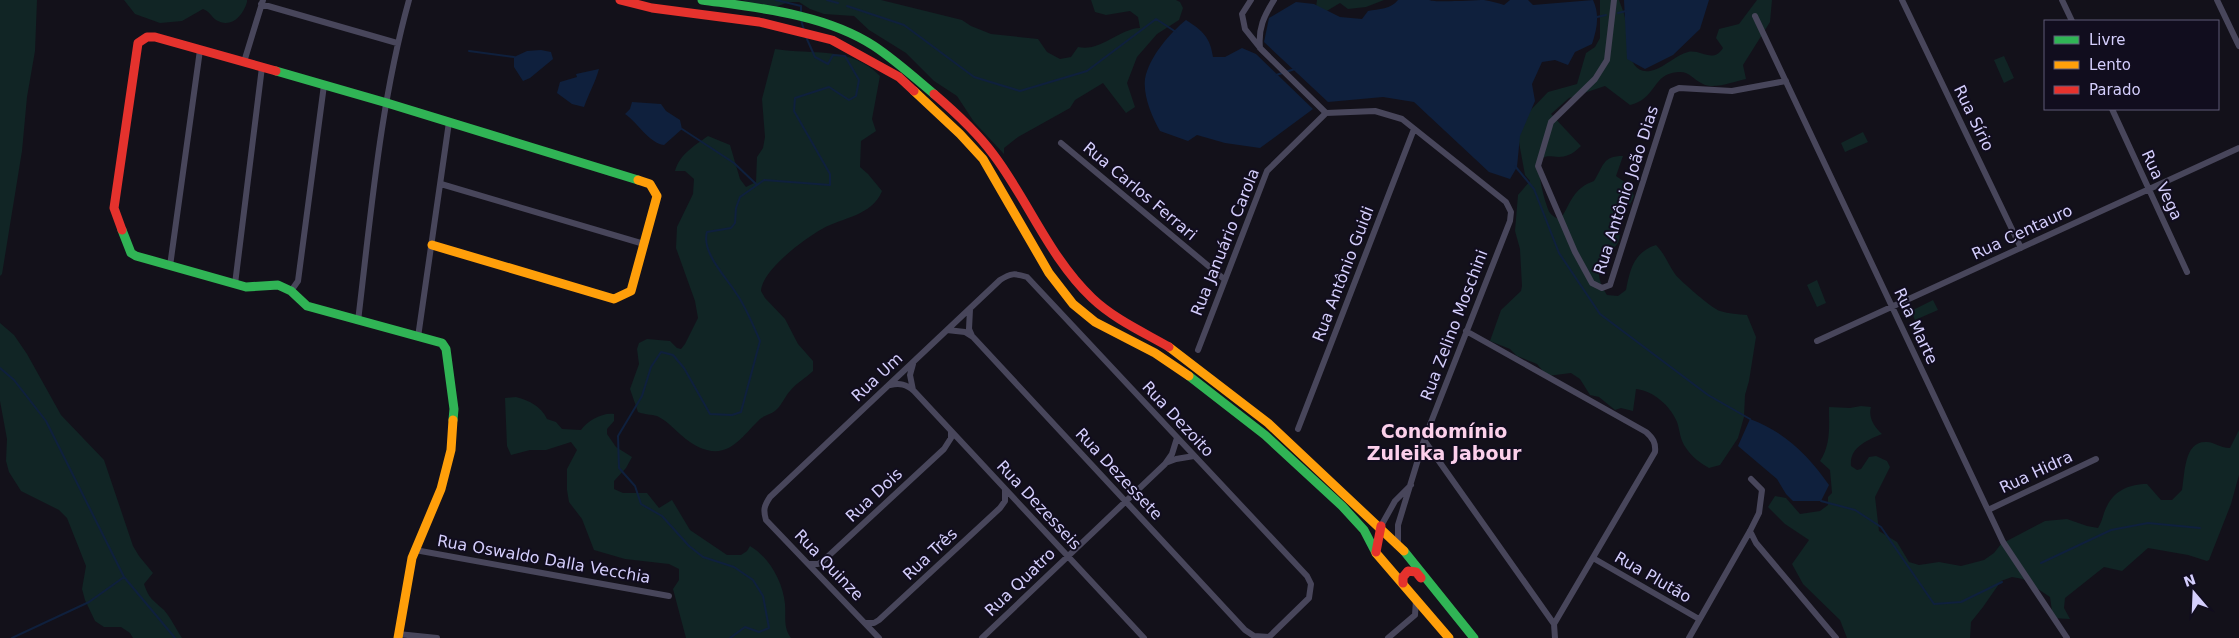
<svg xmlns="http://www.w3.org/2000/svg" width="2239" height="638" font-family="'DejaVu Sans',sans-serif">
<style>
.green{fill:#112525}
.water{fill:#0f203d}
.lines{fill:none;stroke-linecap:round;stroke-linejoin:round}
.stream{stroke:#0f203d;stroke-width:2}
.street{stroke:#48465b;stroke-width:6}
.fast{stroke:#30b455;stroke-width:9}
.slow{stroke:#ff9f0a;stroke-width:9}
.jam{stroke:#e5322d;stroke-width:9}
.labels{text-anchor:middle;dominant-baseline:central;stroke-width:4;stroke-linejoin:round;paint-order:stroke}
.street-label{font-size:16px;fill:#d4cefc;stroke:#110d1e}
.quarter-label{font-size:19px;font-weight:bold;fill:#fcd0eb;stroke:#110d1e}
</style>
<rect width="100%" height="100%" fill="#13111a"/>
<path class="green" d="M0,0H37L35,51L27,97L22,151L2,274L0,276Z
M124,0H247V2C243,16 231,29 216,20C211,16 209,11 203,9L182,21L160,23L135,14Z
M742,0H881L962,20L971,26L991,34L1038,39L1047,52L1060,59L1071,57L1078,47C1101,52 1118,29 1140,28L1138,17L1130,11L1106,15L1095,12L1091,0H1176L1180,2L1183,8L1179,20L1157,34L1137,57L1127,83L1135,107L1126,113L1103,83L1075,100L1070,108L1018,137L1004,148V154L974,122L957,96L934,81L906,53L869,30L854,16L824,14L810,9L799,2H789L770,9Z
M1317,0H1384L1366,7L1348,9L1340,3L1325,12L1316,7Z
M1600,0H1619C1621,6 1624,12 1625,18C1629,35 1624,79 1654,70C1666,66 1676,55 1688,52C1701,49 1713,64 1723,48L1716,38L1719,29L1739,24L1757,0H1772L1770,22L1743,65L1746,79C1735,81 1714,90 1703,84C1690,78 1690,69 1672,73C1653,77 1655,99 1630,105L1605,86L1569,98L1551,114L1581,146C1563,165 1551,152 1543,158C1534,165 1545,204 1550,213C1552,216 1557,218 1560,220C1571,203 1573,188 1594,181C1604,166 1602,156 1623,156L1616,176L1629,185L1634,196C1630,207 1623,212 1616,221C1619,228 1622,237 1617,244C1615,248 1609,251 1606,255C1595,267 1598,282 1607,295L1618,296L1626,290C1630,269 1634,252 1656,245C1665,254 1668,264 1675,274C1679,280 1714,310 1720,311C1729,314 1738,314 1747,315L1756,337L1749,381L1745,395L1744,417L1738,438L1720,465L1709,468C1700,463 1692,457 1686,448C1680,440 1680,431 1677,422C1670,405 1653,391 1636,389L1633,411L1621,408L1615,410L1599,397L1590,395L1580,379L1571,373L1547,376L1537,364L1517,356L1510,349L1490,341L1501,310L1521,291L1522,286L1520,249L1515,231L1518,195L1530,181L1525,175L1518,137L1524,117L1548,92L1577,84L1586,53L1595,47L1600,38Z
M775,49C814,55 851,46 880,76L872,119L876,131L861,141L860,167L868,174L882,191C872,216 843,217 822,229C804,239 762,270 761,291L765,298L785,319L798,344L813,361V371C806,378 796,383 790,391C785,396 782,405 776,410C772,414 765,415 760,419C745,433 731,457 707,450C684,444 674,424 657,416C651,414 645,415 638,412L630,389L639,364L637,349L639,343L647,339L670,341L677,348L681,349L685,344L698,318L695,301L676,248L677,227L693,194L694,179L685,171H675C680,154 694,146 708,136L730,145L740,179L746,187L756,182L757,157L763,148L765,137L762,99Z
M2004,56L2014,78L2004,83L1994,60Z
M1863,132L1868,142L1845,152L1841,143Z
M1817,280L1826,303L1817,307L1807,285Z
M1933,300L1938,310L1915,320L1911,311Z
M0,323L14,335L27,354L61,415L104,460L133,546L139,556L153,573L144,584C149,599 153,600 164,610C171,618 176,629 182,638H133L130,633L121,627H104L95,621L85,600L82,589L86,566L67,518L59,510L21,491L9,472L6,461L7,439L0,401Z
M516,397C530,401 541,406 547,419L556,422L562,429L581,430C587,421 603,412 614,414V421L607,429V434L616,447L632,457L626,468L614,481V489L623,493H647L659,508L672,500L690,530L727,555H741L747,551L750,546C769,557 783,582 785,604C786,617 783,627 791,638H686L673,589L679,580V569L669,564L625,559L594,550L582,519L569,502L567,490V469L577,450L571,442L546,450H530L511,455L507,446L505,398Z
M1861,406L1871,407C1868,417 1874,427 1882,434C1868,440 1849,447 1851,466L1857,470L1861,469L1869,457L1876,456L1887,461L1890,467L1875,497L1879,531L1897,542L1909,562L1919,565L1939,562L1961,566L1984,560L1994,553L2001,544L2045,521L2067,519L2087,526L2098,528C2103,520 2103,513 2107,506C2115,490 2130,484 2147,484L2161,500H2172L2182,490C2185,473 2184,440 2207,442C2215,442 2219,448 2230,448L2239,430V475L2231,504L2209,560L2207,561L2188,555L2148,548L2122,571L2104,567L2065,598L2064,608L2070,619L2053,618L2050,597L2023,579L2012,577L2001,581L1983,607L1971,622L1970,638H1847L1840,620L1803,584L1792,564L1809,540L1785,524L1768,507L1775,496L1786,498L1800,514L1820,511L1828,505V497L1832,493L1830,470L1820,461C1831,444 1829,427 1829,407L1850,408Z"/>
<path class="water" d="M1398,0H1429C1436,3 1473,0 1484,0C1491,1 1498,3 1504,5L1510,0H1528L1533,5L1593,0C1600,15 1597,29 1592,44L1575,52L1568,65L1555,60L1542,62L1532,84L1535,101L1520,136L1517,167L1510,179L1489,172L1414,102L1383,97L1328,102L1264,42L1269,18L1296,2L1314,4L1340,17L1362,19L1368,11C1379,9 1391,9 1398,0Z
M1624,0H1709L1700,29L1673,55L1645,69L1627,59Z
M1186,20C1203,31 1210,37 1213,57H1225L1242,48L1256,54L1313,109L1260,148L1225,143L1197,135L1188,141L1160,131C1152,117 1143,96 1145,79C1149,57 1170,33 1186,20Z
M541,50L551,52L553,59L530,78L523,81L514,67V57L527,51Z
M599,69C595,83 589,93 584,107L572,104L557,93L560,82L577,77L576,74Z
M632,102L661,104L666,111L680,120L682,129L664,145C649,143 638,123 625,114L630,109Z
M1750,419C1785,432 1808,455 1829,485L1821,501H1793L1786,494L1777,479L1738,446Z"/>
<g class="lines">
<path class="stream" d="M776,0L801,6V16
M827,0L838,3
M847,6L904,25L974,77L1020,91L1087,71L1156,19L1176,32
M1618,13L1626,11
M1597,17L1606,15
M801,20L804,30
M469,51L514,57
M1276,75L1295,69
M682,129L734,163L756,184
M1515,166L1534,189L1559,253L1600,314L1708,395L1750,419
M0,368L14,380L46,421L124,577L175,638
M1821,501L1855,510L1881,527L1934,604L1961,602L2002,582
M2041,563L2111,530L2148,523L2200,528
M12,638L89,602L124,577
M730,638L745,627L759,632L769,628L763,596L753,580L734,567L703,557L689,546L662,516L641,504L635,486L619,468L618,436L642,396L651,367L661,352L673,355L684,368L710,414L732,415L741,412L760,341C753,325 746,307 736,293C726,277 701,252 707,232L731,228L735,223L736,208L740,197L764,180L830,185V174L794,111L795,98L829,87L849,100L856,96L859,80L845,56L833,55L828,64L815,57L806,37"/>
<path class="street" d="M1251,0L1242,14L1245,29L1261,49L1326,113
M1614,0L1607,60L1595,79L1551,122L1538,166L1575,252L1592,283L1602,288L1610,285L1672,91L1679,88L1732,91L1786,81
M1902,0L2021,248
M2062,0L2072,21
M2217,0L2239,46
M261,4L397,43
M1755,16L2003,542L2067,638
M1260,48C1258,28 1264,16 1274,0
M244,62L263,0
M2112,109L2187,272
M1061,143L1224,279
M441,184L644,244
M170,266L200,50
M235,284L262,67
M291,291L298,281L324,85
M970,309L969,329L972,336
M358,321C371,214 380,104 409,0
M947,330L965,332L973,337L1245,630L1254,636L1269,637
M1466,331L1646,432C1653,438 1656,443 1655,452L1554,624L1555,638
M418,337L449,122
M1817,341L2239,148
M1198,350L1267,171L1326,113L1375,111L1402,119L1506,202L1511,212L1510,221L1424,440L1398,525V543
M913,364L910,375L913,390
M890,385C900,383 906,384 914,391L1144,638
M1298,429L1414,129
M1424,440L1554,624
M1168,462L1176,459L1194,456
M1988,510L2096,459
M1381,526L1395,501L1411,485
M1750,531L1756,543L1836,638
M415,550L669,596
M1593,558L1699,619
M809,564H818L823,561L944,449L951,438V431
M865,623H874L879,620L1000,508L1005,501V489
M398,634L437,638
M879,638L766,520C763,510 764,506 770,497L1000,280C1011,273 1015,273 1027,277L1307,576L1311,584L1309,598L1268,638
M982,638L1165,464L1172,454L1177,438
M1388,638L1415,615L1416,600
M1689,638L1750,531L1759,513L1762,490L1751,479"/>
<path class="fast" d="M702,0C759,8 825,14 874,46C895,60 915,78 934,94
M276,71L387,103L638,180
M122,230L131,253L136,256L246,287L278,285L291,291L307,306L442,343L446,349L454,409L453,420
M1189,376L1265,435L1342,506L1364,530L1376,553
M1404,551L1474,638"/>
<path class="slow" d="M914,91L960,134L983,159L1049,273L1073,304L1095,322L1155,353L1189,376
M432,245L614,299L631,291L657,196L650,184L638,180
M1169,347L1268,423L1404,551
M1376,553L1449,638
M398,638L412,558L441,489L451,450L453,420"/>
<path class="jam" d="M620,0L652,8L759,22L832,40L899,77L914,91
M934,94C955,112 976,131 993,154C1028,200 1049,257 1092,298C1114,319 1143,332 1169,347
M122,230L114,208L138,43L147,37H155L276,71
M1376,552L1381,526
M1403,583V577L1408,571L1416,572L1421,578"/>
</g>
<g class="labels">
<g class="street-label">
<text transform="translate(1974 118) rotate(64)">Rua Sírio</text>
<text transform="translate(2162 185) rotate(65)">Rua Vega</text>
<text transform="translate(1626 190) rotate(-72)">Rua Antônio João Dias</text>
<text transform="translate(1140 191) rotate(40)">Rua Carlos Ferrari</text>
<text transform="translate(2022 232) rotate(-25)">Rua Centauro</text>
<text transform="translate(1225 242) rotate(-68)">Rua Januário Carola</text>
<text transform="translate(1343 274) rotate(-69)">Rua Antônio Guidi</text>
<text transform="translate(1454 325) rotate(-69)">Rua Zelino Moschini</text>
<text transform="translate(1916 326) rotate(65)">Rua Marte</text>
<text transform="translate(877 377) rotate(-43)">Rua Um</text>
<text transform="translate(1178 419) rotate(47)">Rua Dezoito</text>
<text transform="translate(2036 472) rotate(-25)">Rua Hidra</text>
<text transform="translate(1119 474) rotate(47)">Rua Dezessete</text>
<text transform="translate(874 495) rotate(-43)">Rua Dois</text>
<text transform="translate(1039 505) rotate(47)">Rua Dezesseis</text>
<text transform="translate(930 554) rotate(-43)">Rua Três</text>
<text transform="translate(544 559) rotate(10)">Rua Oswaldo Dalla Vecchia</text>
<text transform="translate(829 565) rotate(46)">Rua Quinze</text>
<text transform="translate(1653 577) rotate(30)">Rua Plutão</text>
<text transform="translate(1020 582) rotate(-44)">Rua Quatro</text>
</g>
<g class="quarter-label">
<text x="1444" y="431">Condomínio<tspan x="1444" dy="22">Zuleika Jabour</tspan></text>
</g>
</g>
<rect x="2044" y="20" width="175" height="90" fill="#110d1e" stroke="#5f5a77"/>
<rect x="2054" y="36" width="25" height="8" fill="#30b455" stroke="#5f5a77"/>
<text x="2089" y="45" font-size="15" fill="#d4cefc">Livre</text>
<rect x="2054" y="61" width="25" height="8" fill="#ff9f0a" stroke="#5f5a77"/>
<text x="2089" y="70" font-size="15" fill="#d4cefc">Lento</text>
<rect x="2054" y="86" width="25" height="8" fill="#e5322d" stroke="#5f5a77"/>
<text x="2089" y="95" font-size="15" fill="#d4cefc">Parado</text>
<g transform="translate(2194 593) rotate(341)" stroke="#110d1e" stroke-width="4" paint-order="stroke">
<path d="M0-4L9 19L0 12L-9 19Z" fill="#d4cefc"/>
<text y="-8" font-size="14" font-weight="bold" text-anchor="middle" fill="#d4cefc">N</text>
</g>
</svg>
